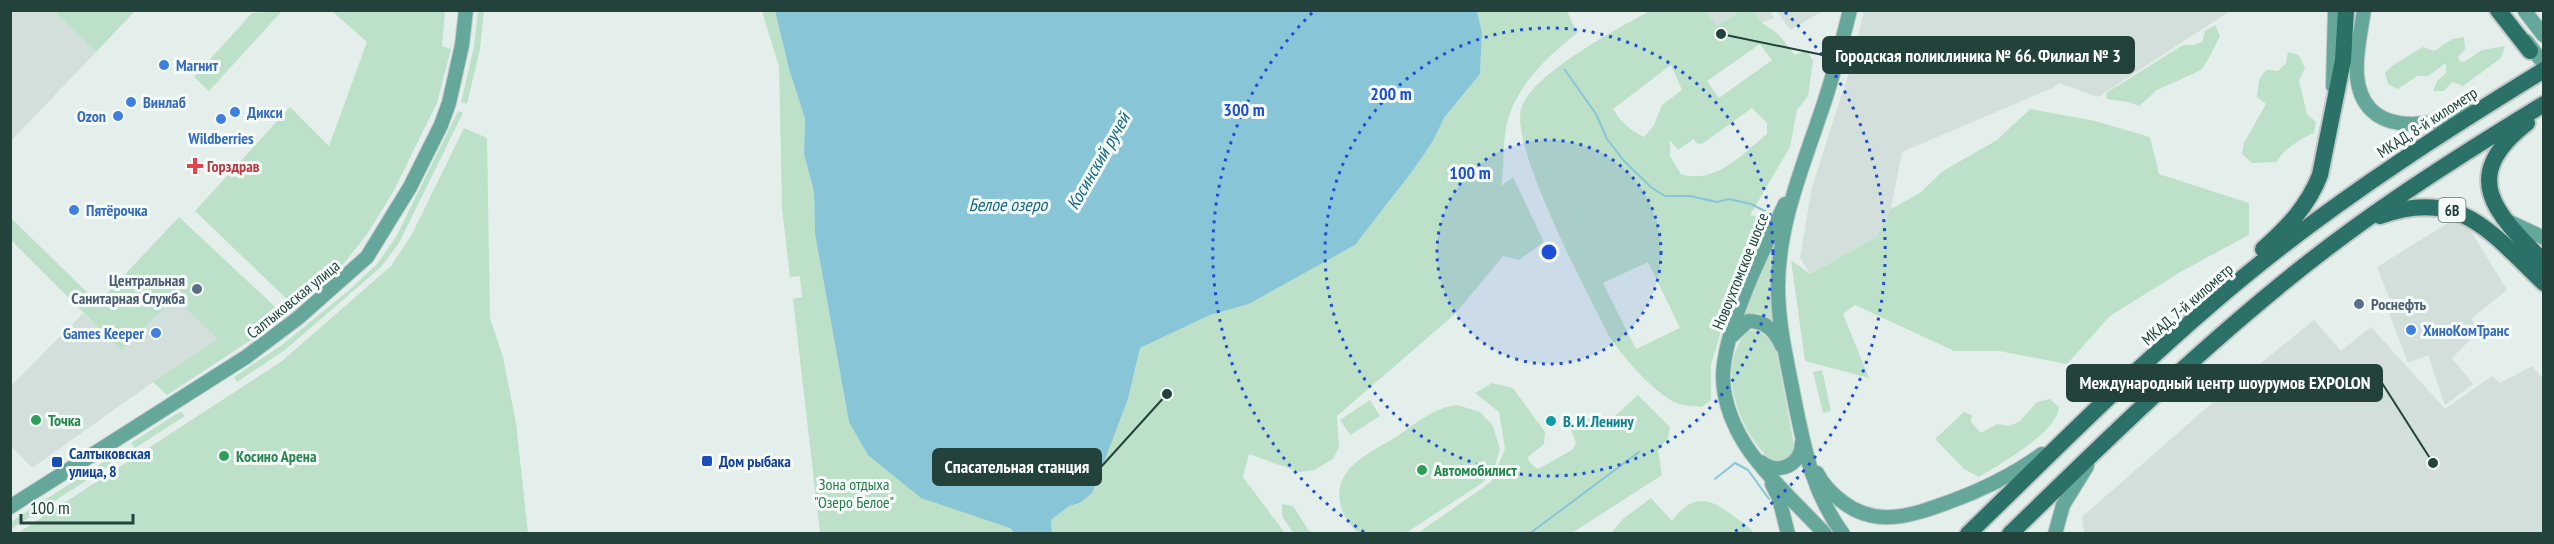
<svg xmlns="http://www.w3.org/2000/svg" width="2554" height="544" font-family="'PT Sans Narrow',sans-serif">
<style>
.built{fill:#d2dfda}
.green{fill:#bce1c8;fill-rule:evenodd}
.water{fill:#88c6d7}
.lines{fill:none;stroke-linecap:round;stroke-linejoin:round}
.stream{stroke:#88c6d7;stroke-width:2}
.major-casing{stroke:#c1cac8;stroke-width:16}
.highway-casing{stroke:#c1cac8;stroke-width:20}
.major{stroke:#65a79b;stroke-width:14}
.highway{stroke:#2b7167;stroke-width:16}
.major-bridge-casing{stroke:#c1cac8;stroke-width:16;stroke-linecap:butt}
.major-bridge{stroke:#65a79b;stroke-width:14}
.ring{fill:none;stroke:#1d4ed8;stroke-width:3;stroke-dasharray:3 6}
.shop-dot{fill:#3f7fe0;stroke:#f5fbf8;stroke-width:2}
.health-dot{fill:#e0444e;stroke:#f5fbf8;stroke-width:2}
.service-dot{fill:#5c6f8a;stroke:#f5fbf8;stroke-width:2}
.leisure-dot{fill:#2e9e5b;stroke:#f5fbf8;stroke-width:2}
.culture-dot{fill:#0f9aa8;stroke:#f5fbf8;stroke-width:2}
.transit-dot{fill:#1a4fb4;stroke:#f5fbf8;stroke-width:2}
.labels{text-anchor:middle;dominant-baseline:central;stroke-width:6;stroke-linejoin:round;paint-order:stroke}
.shield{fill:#f5fbf8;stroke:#617a74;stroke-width:1.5}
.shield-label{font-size:15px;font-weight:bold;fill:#22423b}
.shop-label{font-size:16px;font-weight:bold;fill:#366cbe;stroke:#f5fbf8;text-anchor:start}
.street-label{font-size:16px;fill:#22423b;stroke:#f5fbf8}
.health-label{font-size:16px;font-weight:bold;fill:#be3a42;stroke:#f5fbf8;text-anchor:start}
.service-label{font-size:16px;font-weight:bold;fill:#4e5e75;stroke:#f5fbf8;text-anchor:end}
.leisure-label{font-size:16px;font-weight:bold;fill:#27864d;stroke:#f5fbf8;text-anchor:start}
.culture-label{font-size:16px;font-weight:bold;fill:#0d838f;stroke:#f5fbf8;text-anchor:start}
.transit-label{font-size:16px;font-weight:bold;fill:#164399;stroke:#f5fbf8;text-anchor:start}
.park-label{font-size:16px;fill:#287d4e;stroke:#f5fbf8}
.water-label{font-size:18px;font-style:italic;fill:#166a84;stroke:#f5fbf8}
.centre{fill:#1d4ed8;stroke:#f5fbf8;stroke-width:3}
.ring-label{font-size:18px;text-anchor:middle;font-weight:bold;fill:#1d4ed8;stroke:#f5fbf8;stroke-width:6;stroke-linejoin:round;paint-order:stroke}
.leader{fill:none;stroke:#22423b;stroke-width:2}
.callout-dot{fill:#22423b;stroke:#f5fbf8;stroke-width:2}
.callout{fill:#22423b;stroke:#22423b;stroke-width:2}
.callout-label{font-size:18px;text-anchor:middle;font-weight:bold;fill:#fff}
</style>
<rect width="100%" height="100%" fill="#e4efeb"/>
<path class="built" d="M11,10L54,11L96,52L11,141Z
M1692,10L1770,11L1774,18L1714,42L1690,19Z
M1777,11H1823L1790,30Z
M1864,11H2230L2098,97L2059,83L2052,88L1902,152L1891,209L1877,237L1810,274L1800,258L1812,187L1850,69Z
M2461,215L2507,290L2471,319L2480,330L2452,358L2473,384L2445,405L2428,355L2408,363L2388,311L2392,305L2377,267Z
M175,297L219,339L153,382L32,468L11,446L10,387L83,313L121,349Z
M2314,320L2341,351L2371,327L2445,409L2492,376L2500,383L2532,366L2543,379V533H2084L2082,517L2220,396Z"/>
<path class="green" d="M54,11H135L96,52Z
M282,11L209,91L194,77L252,13Z
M332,11H445L442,46L451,49L437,103L393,192L368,233L340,268L295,307L195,211L290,107L329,146L367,42Z
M478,11H484L480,49L467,104L461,102L474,47Z
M762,11H775L789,69L805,119L804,154L814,192L815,234L849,422L1010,528L1014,533H820L793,299L802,297L800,276L790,277L782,208L779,67Z
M1477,11H1567L1577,33C1545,58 1510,92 1505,134C1503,152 1504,169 1501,186L1513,177L1544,242L1519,260L1503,256L1455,314L1337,416L1339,447L1333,459L1314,470L1299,472L1249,454L1243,477L1285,533H1052L1051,520L1069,506L1081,503L1128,399L1140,348L1210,315L1249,304L1355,245L1414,169L1433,141L1444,118L1480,74L1482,32Z
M1650,11H1704L1717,26L1741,11H1753L1763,24L1777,33L1795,55L1807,50L1813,61L1808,96L1797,110L1790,147L1750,215L1763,219L1722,328L1711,365V400L1702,407C1695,406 1686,406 1679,404C1655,395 1623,357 1609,336C1588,294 1511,150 1521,109C1530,75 1620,27 1650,11ZM1760,44L1772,60L1719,98L1707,81ZM1671,65L1682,90L1662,105L1654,125L1644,137C1630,130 1621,122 1613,109ZM1752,108L1767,123V134C1742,154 1716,185 1681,174L1670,156V140L1678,150L1694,139L1696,143L1702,144ZM1648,262L1680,328L1636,349L1603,283Z
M2215,25L2220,36L2209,58L2201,70L2157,90L2139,106L2128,102L2107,99L2106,93L2183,45H2193L2202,42L2205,31Z
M2464,37L2465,49L2458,57L2460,61L2464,62L2482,50L2505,46L2501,58L2463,86L2452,82L2444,91H2433L2437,81L2446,73V63L2428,76H2417L2398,89L2388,84L2385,73L2393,65L2423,47L2434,51L2452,39Z
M2288,52L2299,55L2305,68L2299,81L2307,114L2316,122L2314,133C2299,139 2285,149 2276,162L2252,163L2242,154L2244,143L2266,104L2257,97L2259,80L2266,70L2278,71L2286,63Z
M2030,109L2095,121L2150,137L2159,174L2249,203V235L2182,271L2110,316L2067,364L1999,351H1954L1855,305L1843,314L1869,378L1805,361L1791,260L1810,274L1877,237L1891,209L1921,192L1943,171L1997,140Z
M458,111L463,113L399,243L381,267L285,350L237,382L234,377L282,345L348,291L377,264L396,237Z
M464,128L487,138L490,318L503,357L516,423L528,533H18L282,361L391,266L412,234Z
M179,217L286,317L167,395L153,382L218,339L175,297L121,350L11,240V218L98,303Z
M1777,237L1776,327L1758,313L1750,314L1742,320Z
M1758,330L1768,338L1776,347L1794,445L1791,455L1784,463H1774C1740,435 1713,367 1748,331Z
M1822,370L1831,411L1823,413L1813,372Z
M1492,383L1513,388L1545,432L1544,444L1527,458L1531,464L1538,469L1572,450L1576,443L1570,427L1579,416L1606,424L1638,395L1670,427L1668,438L1658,450L1662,475L1572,533H1418L1491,482L1505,449L1499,412L1475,393Z
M2050,399L2059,407C2057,433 2000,464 1979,477L1964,469L1935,439L1964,412L1972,415L1971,422L1981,433L1997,424L2008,426L2019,422L2037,402Z
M1370,400L1380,416L1350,435L1340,420Z
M1457,405L1480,412L1493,426L1500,449L1493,472L1482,483L1406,533H1359C1339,517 1331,489 1350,468C1363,455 1381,446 1396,437C1415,424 1434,407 1457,405Z
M181,411L185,416L135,448L131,443Z
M108,459L112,464L11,529V522Z
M1651,498L1672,521C1694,492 1710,498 1736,518C1743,523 1750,527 1754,533H1611L1623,519Z
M1282,504L1293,506L1309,531L1316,533H1293L1282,516Z"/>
<path class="water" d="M1477,11L1482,32L1480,74L1444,118L1433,141L1414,169L1355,245L1249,304L1210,315L1140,348L1128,399L1092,493L1080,503L1069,506L1051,520L1052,533H1014L1010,528L921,498L868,455L849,422L815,234L814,192L804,154L805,119L789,69L775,11Z"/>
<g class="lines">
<path class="stream" d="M1565,70L1596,114L1607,139L1624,161L1652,188L1665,196H1690L1717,202L1729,199L1751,204L1765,211
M1715,479L1735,463L1748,470L1769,499
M1529,534L1639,452"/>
<g class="major-casing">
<path id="major" d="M2364,10C2361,31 2355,55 2357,76C2363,138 2428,128 2469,111
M2526,41L2544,64
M2333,86L2335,10
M1785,204C1764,248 1724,328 1723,376C1723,403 1735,431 1751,453C1772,482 1800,507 1825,534
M2510,222L2544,238
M1732,336L1748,321C1766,321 1775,331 1782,346
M1761,462C1778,476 1802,465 1802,442
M1817,473C1823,485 1833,495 1844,503C1878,528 1913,515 1949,502C1982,490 2013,475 2042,454
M1772,484L1779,498L1788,534
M10,507L246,357L298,318L367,257L410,187L441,125L449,103L462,45L466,10
M1843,534C1813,493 1805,452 1795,403C1788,365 1778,326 1778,287C1778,227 1801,171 1820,115C1832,81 1841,46 1850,10
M2055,534L2063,505L2087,466"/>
</g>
<g class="highway-casing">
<path id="highway" d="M2498,10L2530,51
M2527,123C2458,177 2495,213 2544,262
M2380,216C2460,187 2491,233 2544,283
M2263,249C2287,228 2308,206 2320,175L2343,60L2346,10
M1968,534C2064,441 2158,345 2262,262C2351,191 2446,130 2544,70
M2010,534C2097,449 2184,364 2278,287C2361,218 2452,160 2544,104"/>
</g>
<use href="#major" class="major"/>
<use href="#highway" class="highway"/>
<g class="major-bridge-casing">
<path id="major-bridge" d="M2524,10L2544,36"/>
</g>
<use href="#major-bridge" class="major-bridge"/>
</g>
<circle cx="1549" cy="252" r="112" fill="#1d4ed8" fill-opacity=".12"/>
<g class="ring">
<circle cx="1549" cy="252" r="112"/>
<circle cx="1549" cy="252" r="224"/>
<path d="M1364 532A336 336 0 0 1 1313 12M1785 12A336 336 0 0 1 1734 532"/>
</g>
<g class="shop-dot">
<circle cx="164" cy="65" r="6"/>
<circle cx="131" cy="102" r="6"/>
<circle cx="235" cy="112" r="6"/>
<circle cx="118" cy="116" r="6"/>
<circle cx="221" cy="119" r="6"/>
<circle cx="74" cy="210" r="6"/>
<circle cx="2411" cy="330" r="6"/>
<circle cx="156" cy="333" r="6"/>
</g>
<path class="health-dot" d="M192 157h6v6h6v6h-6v6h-6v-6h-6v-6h6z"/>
<g class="service-dot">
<circle cx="197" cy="289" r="6"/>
<circle cx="2359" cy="304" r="6"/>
</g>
<g class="leisure-dot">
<circle cx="36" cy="420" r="6"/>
<circle cx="224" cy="456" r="6"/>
<circle cx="1422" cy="470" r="6"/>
</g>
<circle class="culture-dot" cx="1551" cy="421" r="6"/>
<g class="transit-dot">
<rect x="701" y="455" width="12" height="12" rx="3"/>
<rect x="51" y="456" width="12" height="12" rx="3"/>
</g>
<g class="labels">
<rect class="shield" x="2438.5" y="198" width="27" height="24" rx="4.5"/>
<g class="shield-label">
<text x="2452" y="210">6B</text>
</g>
<g class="shop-label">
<text x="176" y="65">Магнит</text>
<text x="143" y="102">Винлаб</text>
<text x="247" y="112">Дикси</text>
<text x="106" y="116" text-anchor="end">Ozon</text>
<text x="221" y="138" text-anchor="middle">Wildberries</text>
<text x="86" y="210">Пятёрочка</text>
<text x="2423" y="330">ХиноКомТранс</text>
<text x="144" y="333" text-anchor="end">Games Keeper</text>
</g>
<g class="street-label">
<text transform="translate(2427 122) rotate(-33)">МКАД, 8-й километр</text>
<text transform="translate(1740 271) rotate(-68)">Новоухтомское шоссе</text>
<text transform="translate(293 299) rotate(-39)">Салтыковская улица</text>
<text transform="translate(2187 304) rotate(-41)">МКАД, 7-й километр</text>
</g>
<g class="health-label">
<text x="207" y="166">Горздрав</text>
</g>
<g class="service-label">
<text x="185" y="280">Центральная<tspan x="185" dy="18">Санитарная Служба</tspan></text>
<text x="2371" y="304" text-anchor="start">Роснефть</text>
</g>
<g class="leisure-label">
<text x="48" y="420">Точка</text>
<text x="236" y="456">Косино Арена</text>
<text x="1434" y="470">Автомобилист</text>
</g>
<g class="culture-label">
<text x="1563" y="421">В. И. Ленину</text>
</g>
<g class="transit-label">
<text x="69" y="453">Салтыковская<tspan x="69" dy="18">улица, 8</tspan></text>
<text x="719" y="461">Дом рыбака</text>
</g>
<g class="park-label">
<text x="854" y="484">Зона отдыха<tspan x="854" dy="18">"Озеро Белое"</tspan></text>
</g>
<g class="water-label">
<text transform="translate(1098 161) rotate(-60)">Косинский ручей</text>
<text x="1008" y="204">Белое озеро</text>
</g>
</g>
<circle cx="1549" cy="252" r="9" class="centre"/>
<g class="ring-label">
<text x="1391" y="100">200 m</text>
<text x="1244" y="116">300 m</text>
<text x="1470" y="179">100 m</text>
</g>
<path class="leader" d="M1721 34L1823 55M2433 463L2382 383M1167 394L1101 467"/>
<g class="callout-dot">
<circle cx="1721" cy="34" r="6"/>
<circle cx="2433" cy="463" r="6"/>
<circle cx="1167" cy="394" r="6"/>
</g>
<g class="callout">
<rect x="1823" y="37" width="311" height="36" rx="6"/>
<rect x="2067" y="365" width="315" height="36" rx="6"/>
<rect x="933" y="449" width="168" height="36" rx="6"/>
</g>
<g class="callout-label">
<text x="1978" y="62">Городская поликлиника № 66. Филиал № 3</text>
<text x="2225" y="389">Международный центр шоурумов EXPOLON</text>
<text x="1017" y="473">Спасательная станция</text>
</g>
<rect width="2554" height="544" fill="none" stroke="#22423b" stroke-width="24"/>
<path d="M21 514v9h112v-9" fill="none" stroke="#22423b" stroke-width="3"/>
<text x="30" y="514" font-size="18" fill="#22423b" stroke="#f5fbf8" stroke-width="4.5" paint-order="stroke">100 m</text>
</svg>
